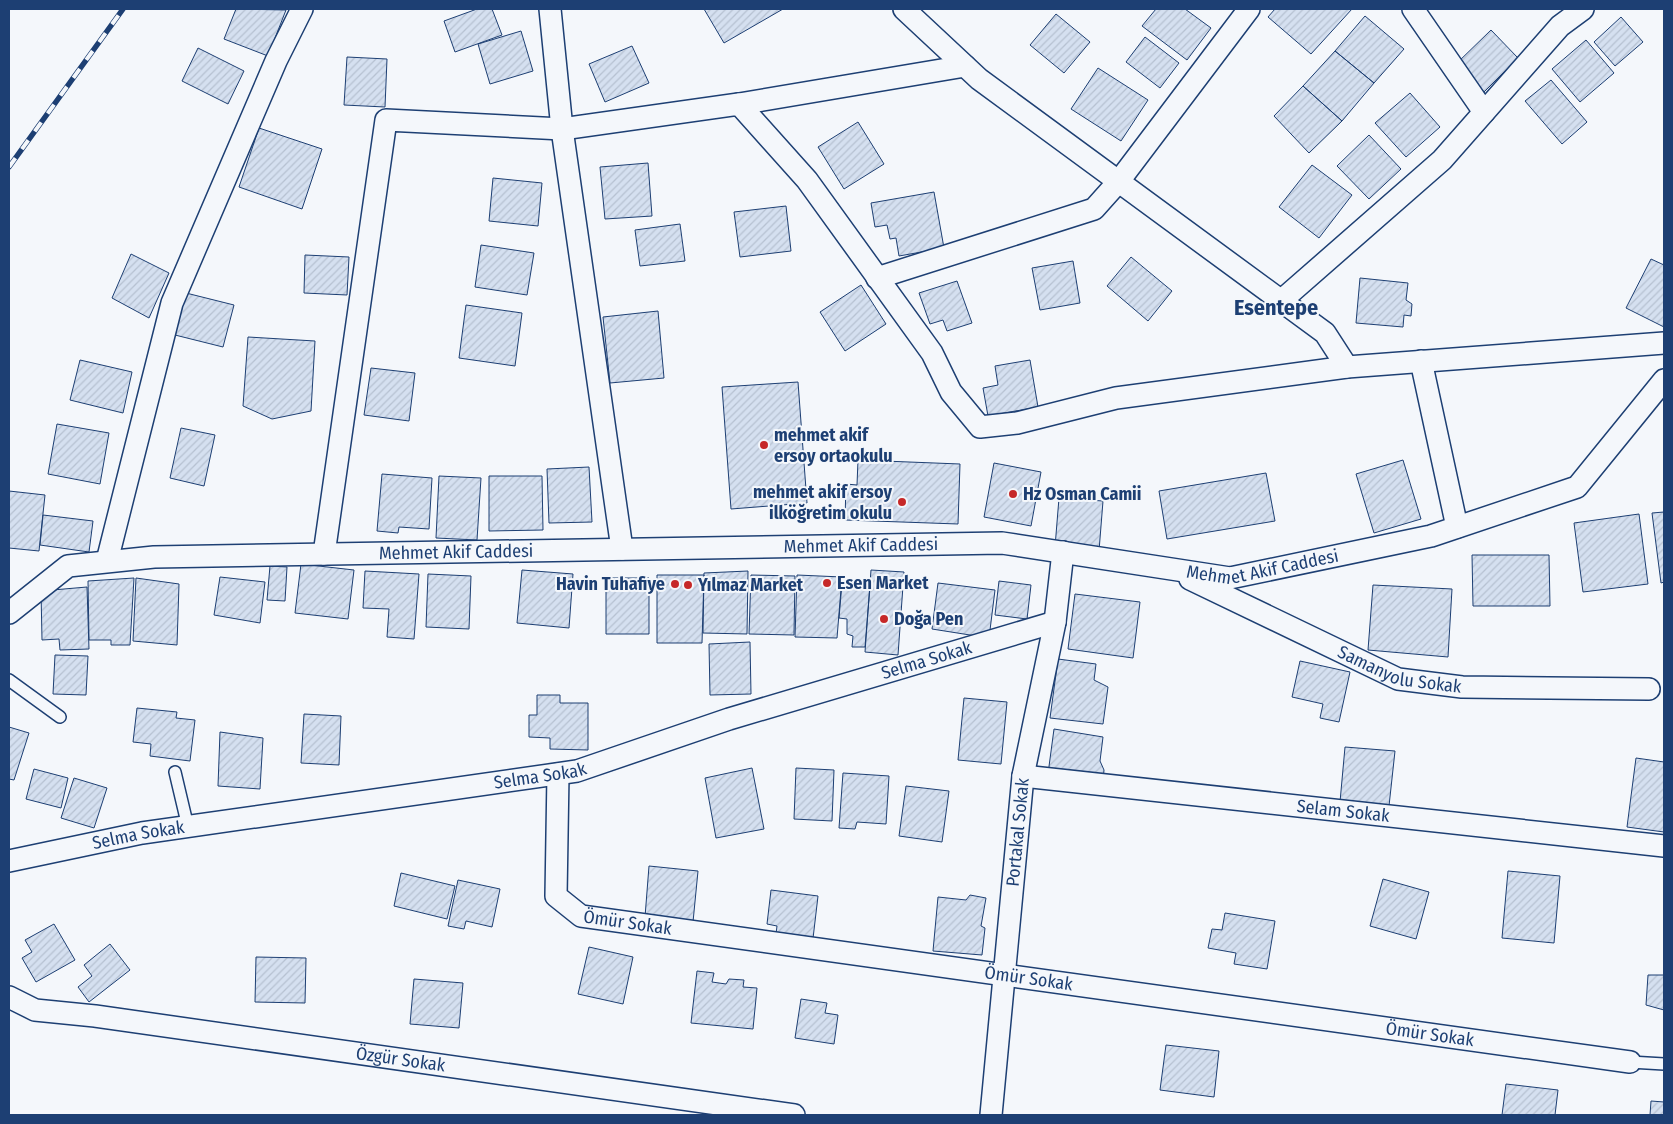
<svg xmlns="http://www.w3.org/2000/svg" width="1673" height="1124" font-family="'Fira Sans Condensed',sans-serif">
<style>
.building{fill:url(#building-hatch);stroke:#1d3f73}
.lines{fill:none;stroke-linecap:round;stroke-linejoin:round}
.lane-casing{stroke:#1d3f73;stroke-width:14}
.street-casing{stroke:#1d3f73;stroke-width:24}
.lane{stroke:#f4f7fb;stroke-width:11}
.street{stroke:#f4f7fb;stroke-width:21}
.rail-casing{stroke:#1d3f73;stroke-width:5.5}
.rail{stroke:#f4f7fb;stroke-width:4;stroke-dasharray:11;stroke-linecap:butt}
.poi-dot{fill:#c62828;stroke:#f4f7fb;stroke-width:2}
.labels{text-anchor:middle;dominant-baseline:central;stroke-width:4;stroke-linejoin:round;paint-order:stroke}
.poi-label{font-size:18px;font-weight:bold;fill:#1d3f73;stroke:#f4f7fb;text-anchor:start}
.street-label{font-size:18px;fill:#1d3f73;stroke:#f4f7fb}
.district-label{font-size:22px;font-weight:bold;fill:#1d3f73;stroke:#f4f7fb}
</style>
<defs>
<pattern id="building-hatch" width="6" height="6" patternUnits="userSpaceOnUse" patternTransform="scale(1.25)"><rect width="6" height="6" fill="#d5e0f0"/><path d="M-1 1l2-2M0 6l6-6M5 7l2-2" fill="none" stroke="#b6c1d1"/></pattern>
</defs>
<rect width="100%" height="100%" fill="#f4f7fb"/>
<path class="building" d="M236,9L286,10L268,56L224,39Z
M477,9H492L502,35L455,52L444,21Z
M704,9H783L724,43Z
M1156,9H1185L1211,28L1187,60L1142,26Z
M1275,9H1352L1311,54L1268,17Z
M1056,14L1090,42L1064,73L1030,45Z
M1365,16L1404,49L1374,83L1335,51Z
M1621,17L1643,42L1615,66L1594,42Z
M1491,30L1518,58L1483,93L1455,65Z
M521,31L533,71L490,84L478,44Z
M1145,37L1179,63L1160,88L1126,62Z
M1586,40L1614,73L1580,102L1552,69Z
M632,46L649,83L605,102L589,64Z
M198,48L244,71L228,104L182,81Z
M1335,51L1374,83L1342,121L1303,86Z
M347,57L387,59L385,107L344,105Z
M1098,68L1148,100L1121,141L1071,109Z
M1551,80L1587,122L1562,144L1525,101Z
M1303,86L1342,121L1309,153L1274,116Z
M1410,93L1440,127L1406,157L1375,123Z
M858,122L884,164L844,189L818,147Z
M259,128L322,149L302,209L239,187Z
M1369,135L1401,169L1369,199L1337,166Z
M648,163L652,216L605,219L600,167Z
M1312,165L1352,195L1319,238L1279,207Z
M493,178L542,183L538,226L489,221Z
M934,192L944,248L899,256L896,238L890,239L887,225L875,227L871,203Z
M786,206L791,251L740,257L734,212Z
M680,224L685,261L640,266L635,230Z
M481,245L534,253L527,295L475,287Z
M131,254L169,273L149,318L112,298Z
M305,255L349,257L347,295L304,293Z
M1131,257L1172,291L1148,321L1107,286Z
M1651,259L1664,265V327L1626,308Z
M1073,261L1080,303L1040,310L1032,268Z
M1360,278L1408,283L1406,300L1412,304L1411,316L1404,315L1403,327L1356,323Z
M957,281L972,323L947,331L943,320L930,324L919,293Z
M861,285L886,324L845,351L820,312Z
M186,293L234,305L223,347L175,335Z
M466,305L522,313L515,366L459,358Z
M658,311L664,378L610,383L603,317Z
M248,337L315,341L311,411L272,419L243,406Z
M80,360L132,372L123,413L70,400Z
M1030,360L1038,407L988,416L983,388L998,385L995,366Z
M371,368L415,373L409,421L364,415Z
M798,382L807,503L731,509L722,387Z
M57,424L109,433L100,484L48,474Z
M181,428L215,435L204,486L170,478Z
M858,460L960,464L958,524L845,520L846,484L857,485Z
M1403,460L1421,519L1374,533L1356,474Z
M994,463L1041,472L1031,526L984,517Z
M589,467L592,522L549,523L547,469Z
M1266,473L1275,521L1167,539L1159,491Z
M382,474L432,478L429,529L399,527L398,533L377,531Z
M439,476L481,478L477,540L436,538Z
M489,476H542L543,530L489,531Z
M9,491L45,495L39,551L9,548Z
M1059,498L1103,501L1099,551L1055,547Z
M1664,512V582L1661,583L1652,513Z
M1639,514L1648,584L1583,592L1574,523Z
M43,515L93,521L89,552L40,545Z
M1472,555H1549L1550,606H1473Z
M301,564L354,570L348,619L295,613Z
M270,566L287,567L285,601L267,600Z
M522,570L573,574L569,628L517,623Z
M871,570L904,572L898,655L865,652Z
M365,571L419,574L414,639L387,637L389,609L363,608Z
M748,571L747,634L703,633L704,573Z
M428,574L471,576L469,629L426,627Z
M657,575H704L702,643H657Z
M751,575L795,576L794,635L749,634Z
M797,575L842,577L837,638L795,637Z
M220,577L265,582L260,623L214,615Z
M134,578L130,645H111V640H89L88,581Z
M136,578L179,584L177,645L133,641Z
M606,578H649V634H606Z
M999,581L1031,585L1027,619L995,615Z
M842,583L870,586L865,647H852L853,636L847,634V619L839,618Z
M938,583L995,590L989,638L932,629Z
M1373,585L1452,589L1448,657L1368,650Z
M87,587L89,649L60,650L59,639L42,640L41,591Z
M1075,594L1140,602L1133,658L1068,649Z
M750,642L751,694L710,695L709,644Z
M55,655L88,656L86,695L53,694Z
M1058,659L1096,664L1094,680L1108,687L1103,724L1050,718Z
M1300,661L1350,672L1339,722L1320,718L1323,704L1292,697Z
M537,695H560V703H588V750L550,749V738L529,737V715H537Z
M964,698L1007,702L1001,764L958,760Z
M137,708L177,712L176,718L195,720L190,761L150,756L151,744L133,742Z
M304,714L341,716L339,765L301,763Z
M9,727L29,733L14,780L9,779Z
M1054,729L1103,737L1100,761L1104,770L1103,781L1048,774Z
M220,732L263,738L260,789L218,786Z
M1345,747L1395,751L1389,806L1340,802Z
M1636,758L1664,762V832L1627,827Z
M752,768L764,829L716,838L705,778Z
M796,768L834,770L832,821L794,819Z
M34,769L68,778L61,808L26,799Z
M843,773L889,776L886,824L857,822L855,829L839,828Z
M74,778L107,788L94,828L61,818Z
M906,786L949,791L942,842L899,836Z
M649,866L698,871L693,922L645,917Z
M1508,871L1560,876L1554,943L1502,938Z
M401,873L455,886L447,919L394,906Z
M1383,879L1429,892L1416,939L1370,926Z
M458,880L500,889L492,927L466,921L464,929L448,926Z
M771,890L818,896L812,947L775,942L777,926L767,924Z
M970,895L986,898L981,926L985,928L982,955L933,951L938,897L966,900Z
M1225,913L1275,921L1267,969L1234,964L1236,953L1208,948L1212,929L1222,930Z
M54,924L75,960L36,982L22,958L32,952L25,940Z
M110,944L130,970L89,1002L78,987L92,976L84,965Z
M589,947L633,957L623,1004L578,994Z
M256,957L306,958L305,1003L255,1002Z
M697,971L714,973L712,982L726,984L729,979L744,980L743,987L757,988L753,1029L691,1023Z
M1648,975H1664V1010L1646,1005Z
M414,979L463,983L459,1028L410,1024Z
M801,999L827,1003L825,1013L838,1015L834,1044L795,1038Z
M1166,1045L1219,1051L1214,1097L1160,1090Z
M1506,1084L1558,1090L1555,1115H1502Z
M1651,1101L1664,1102V1115H1650Z"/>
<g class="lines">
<g class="lane-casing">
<path id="lane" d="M9,680L60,717
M175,772L188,827
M1630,1062L1664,1064"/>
</g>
<g class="street-casing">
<g id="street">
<path d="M550,9L562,129L622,549"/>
<path d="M904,9L979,79L1325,333L1347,367"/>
<path d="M1413,9L1484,112"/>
<path d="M739,104L965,66"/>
<path d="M877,278L1094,209L1119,181L1249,9"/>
<path d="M1282,300L1442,160L1560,26L1583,9"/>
<path d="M1421,361L1457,527"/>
<path d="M324,554L386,120L562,129L739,104L807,180L932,353L951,392L980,427L1017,423L1116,398L1347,367L1664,343"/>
<path d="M107,561L172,303L276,61L302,9"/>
<path id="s1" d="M1190,579L1398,679L1462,687L1649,689"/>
<path id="s2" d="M9,613L68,566L154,557L1002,543L1230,578L1431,536L1577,487L1664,380"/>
<path id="s3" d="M558,774L556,896L581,916L1630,1062"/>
<path id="s4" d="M1023,776L1664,846"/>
<path id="s5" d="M9,861L142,833L577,771L729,719L1055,622"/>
<path id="s6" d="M9,997L35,1010L95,1016L794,1115"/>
<path id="s7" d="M991,1115L1023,776L1055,622L1063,552"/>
</g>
</g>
<use href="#lane" class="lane"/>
<use href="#street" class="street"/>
<g class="rail-casing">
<path id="rail" d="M9,167L123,9"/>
</g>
<use href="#rail" class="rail"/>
</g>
<g class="poi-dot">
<circle cx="764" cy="445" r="5"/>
<circle cx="1013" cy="494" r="5"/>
<circle cx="902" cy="502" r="5"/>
<circle cx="827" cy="583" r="5"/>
<circle cx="675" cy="584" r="5"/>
<circle cx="688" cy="585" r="5"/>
<circle cx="884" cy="619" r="5"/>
</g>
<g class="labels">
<g class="poi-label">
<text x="774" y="435">mehmet akif<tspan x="774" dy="21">ersoy ortaokulu</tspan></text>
<text x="892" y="492" text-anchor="end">mehmet akif ersoy<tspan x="892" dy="21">ilköğretim okulu</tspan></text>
<text x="1023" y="494">Hz Osman Camii</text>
<text x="837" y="583">Esen Market</text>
<text x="665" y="584" text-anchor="end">Havin Tuhafiye</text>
<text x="698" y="585">Yılmaz Market</text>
<text x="894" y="619">Doğa Pen</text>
</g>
<g class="street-label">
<text stroke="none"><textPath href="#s2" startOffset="869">Mehmet Akif Caddesi</textPath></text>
<text stroke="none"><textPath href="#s2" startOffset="464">Mehmet Akif Caddesi</textPath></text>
<text stroke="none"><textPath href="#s2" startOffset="1274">Mehmet Akif Caddesi</textPath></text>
<text stroke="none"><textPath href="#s5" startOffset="942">Selma Sokak</textPath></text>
<text stroke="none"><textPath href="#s1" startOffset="230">Samanyolu Sokak</textPath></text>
<text stroke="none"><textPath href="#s5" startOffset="538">Selma Sokak</textPath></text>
<text stroke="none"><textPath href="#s4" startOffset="322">Selam Sokak</textPath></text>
<text stroke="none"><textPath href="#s7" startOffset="284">Portakal Sokak</textPath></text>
<text stroke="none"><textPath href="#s5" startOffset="132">Selma Sokak</textPath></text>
<text stroke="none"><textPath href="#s3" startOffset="201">Ömür Sokak</textPath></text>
<text stroke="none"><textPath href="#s3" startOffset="606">Ömür Sokak</textPath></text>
<text stroke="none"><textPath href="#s3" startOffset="1011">Ömür Sokak</textPath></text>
<text stroke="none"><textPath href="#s6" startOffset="398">Özgür Sokak</textPath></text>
</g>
<g class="district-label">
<text x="1276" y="307">Esentepe</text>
</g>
</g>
<rect width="1673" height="1124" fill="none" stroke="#1d3f73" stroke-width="20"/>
</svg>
